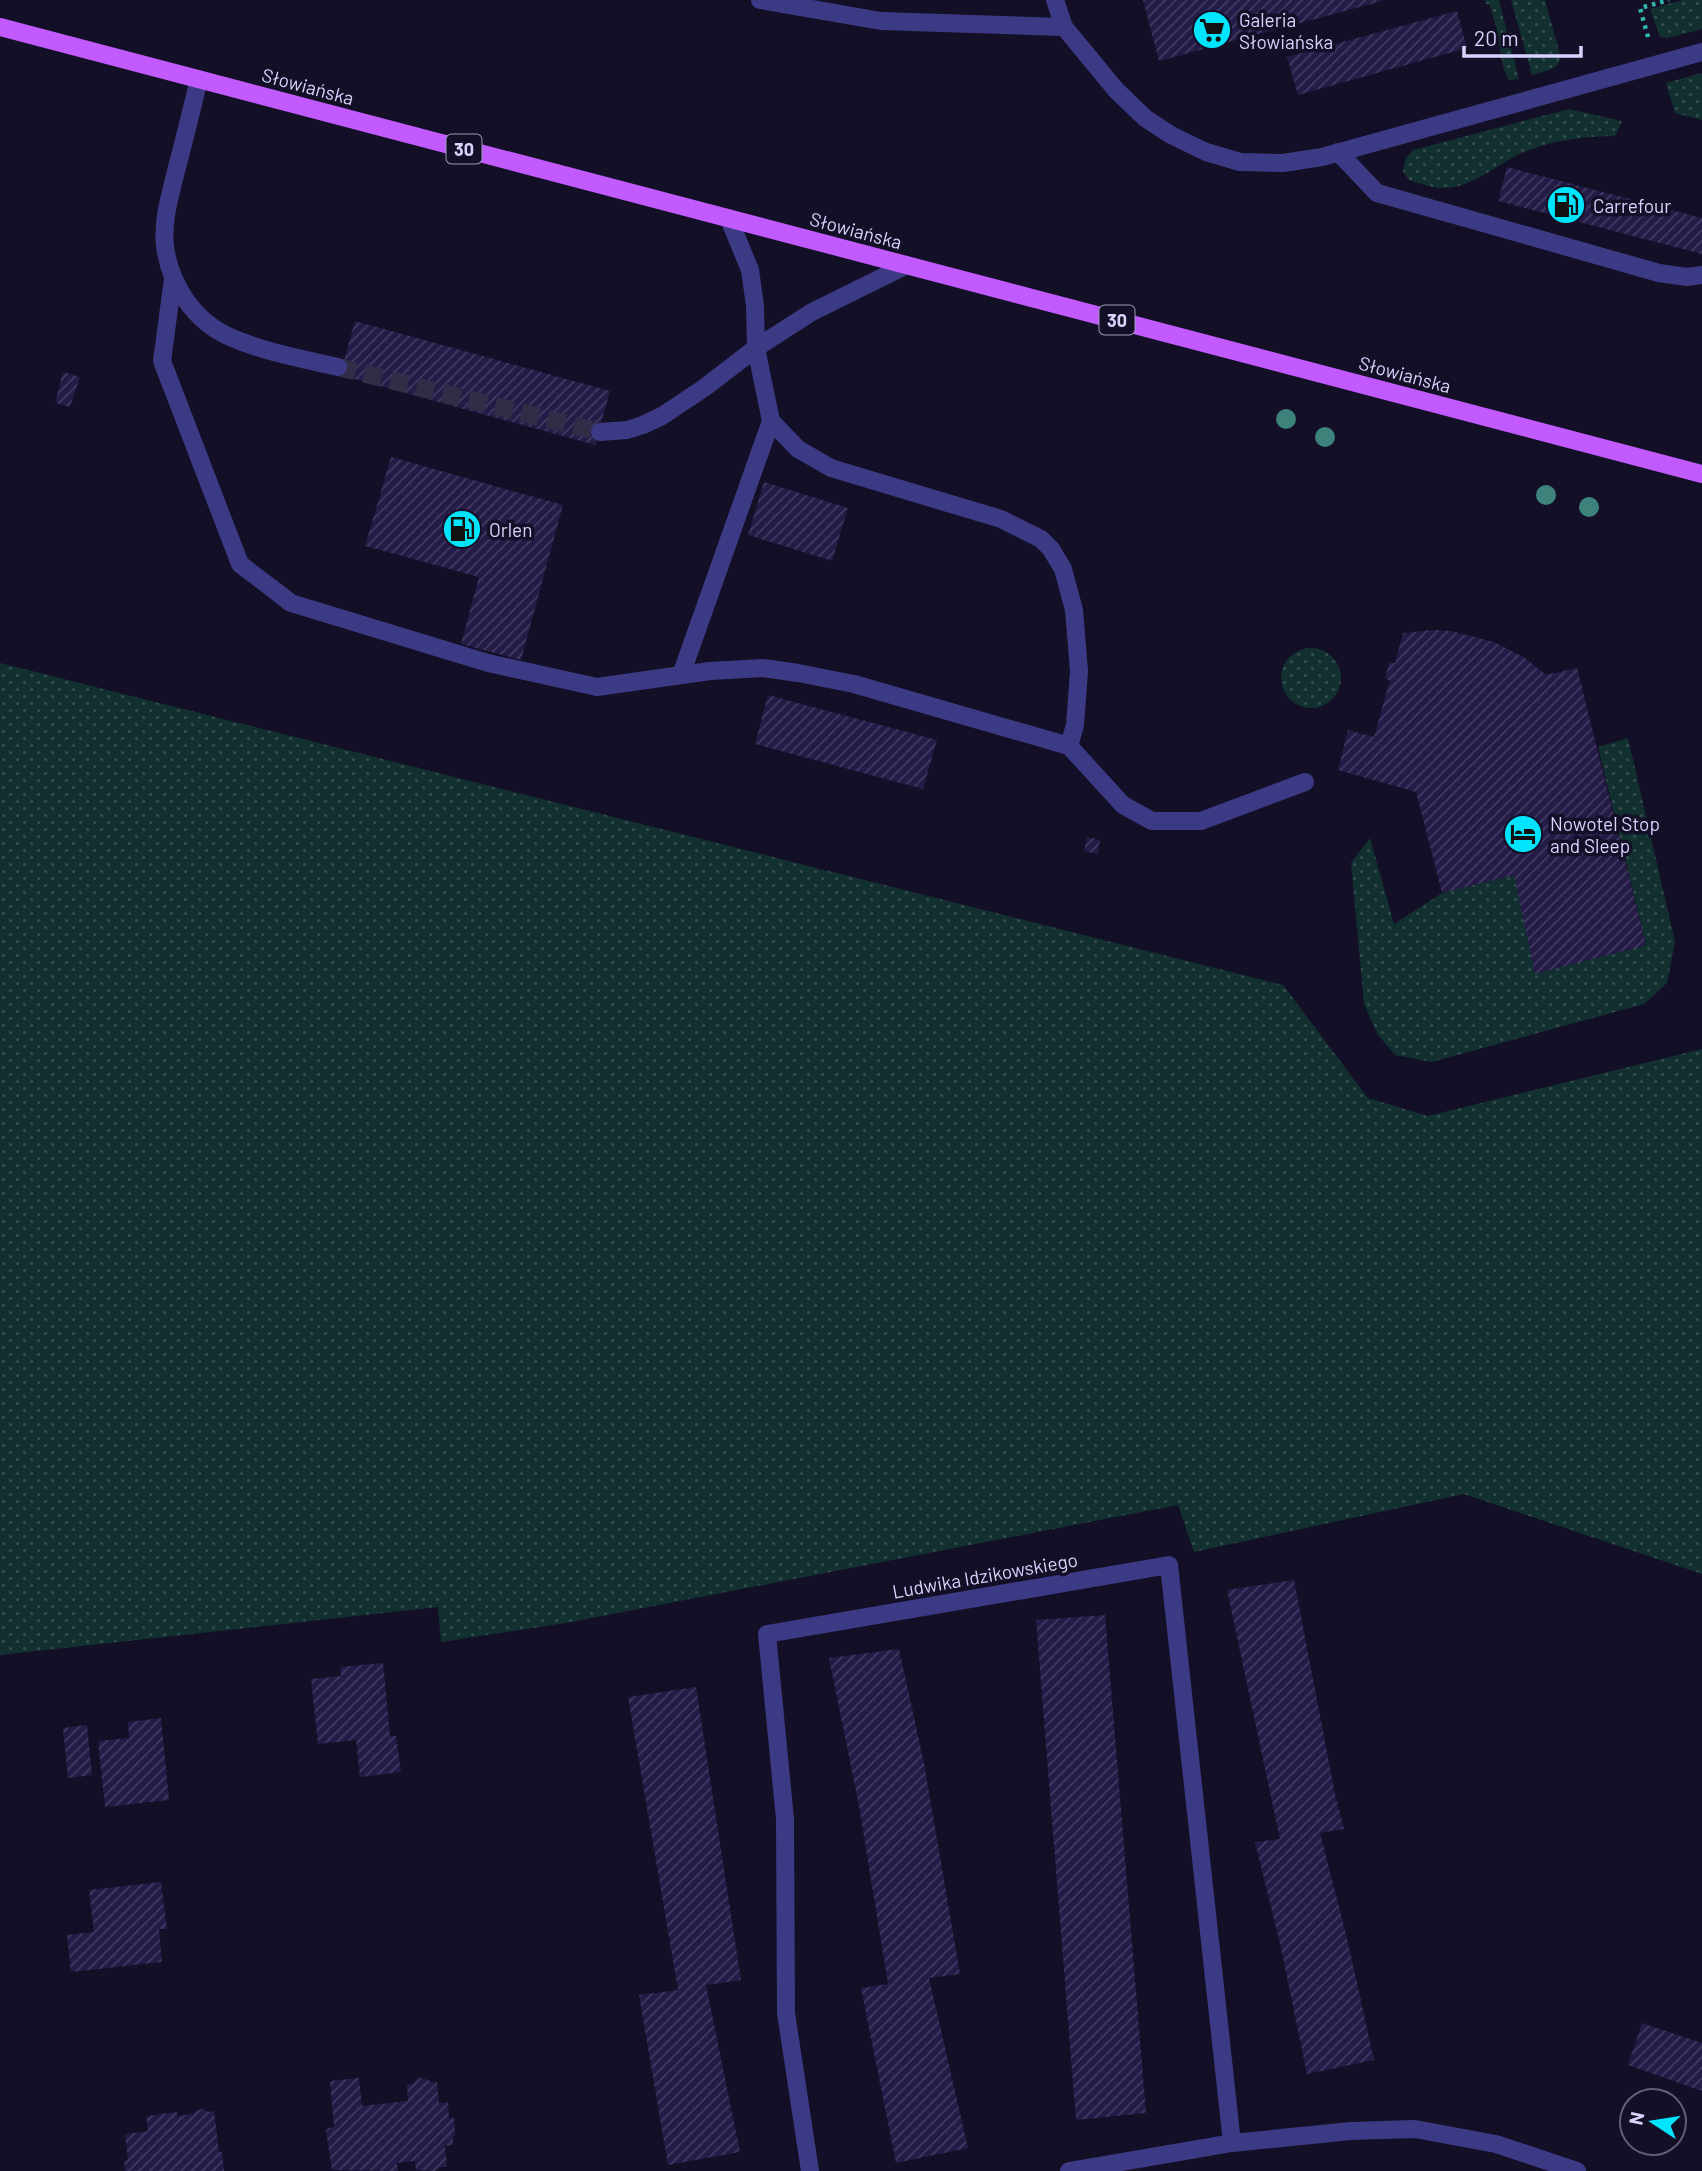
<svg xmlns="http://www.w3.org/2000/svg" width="1702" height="2171" font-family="Barlow,sans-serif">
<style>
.grass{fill:url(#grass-dots)}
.building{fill:url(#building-hatch)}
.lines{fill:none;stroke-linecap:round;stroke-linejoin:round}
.minor-tunnel{stroke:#312d47;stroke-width:18;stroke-dasharray:18 9;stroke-linecap:butt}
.path{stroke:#2fb8b0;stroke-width:4.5;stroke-dasharray:3.5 5;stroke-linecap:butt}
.minor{stroke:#3d3a85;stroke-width:18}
.major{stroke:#c25bff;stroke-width:18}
.tree{fill:#3d827b}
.labels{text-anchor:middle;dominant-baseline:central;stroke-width:7;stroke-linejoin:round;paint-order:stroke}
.shield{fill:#130f26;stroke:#9e99be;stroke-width:2}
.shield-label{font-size:18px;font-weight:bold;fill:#d9d4ff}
.poi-label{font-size:19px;fill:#d9d4ff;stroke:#130f26;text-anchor:start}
.street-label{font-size:19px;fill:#d9d4ff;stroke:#130f26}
</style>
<defs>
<pattern id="grass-dots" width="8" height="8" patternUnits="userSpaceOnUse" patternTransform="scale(1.75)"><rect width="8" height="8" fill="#12302f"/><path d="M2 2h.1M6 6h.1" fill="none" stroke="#344d4e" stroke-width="1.8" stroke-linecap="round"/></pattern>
<pattern id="building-hatch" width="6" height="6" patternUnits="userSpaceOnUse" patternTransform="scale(1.75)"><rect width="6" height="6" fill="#241b47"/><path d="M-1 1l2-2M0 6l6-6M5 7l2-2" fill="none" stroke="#433b63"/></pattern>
</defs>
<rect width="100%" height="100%" fill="#130f26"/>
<path class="grass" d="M1485,0H1499L1519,79L1509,80C1502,68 1501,56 1499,42C1498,30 1493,16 1489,4H1486Z
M1511,0H1545L1561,58C1557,71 1544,71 1532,75Z
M1683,0H1702V29L1668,38L1660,37L1650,9Z
M1702,73V120L1675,113L1666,83Z
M1569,109L1622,121L1615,136C1582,136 1549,141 1519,154C1495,166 1469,190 1440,188C1430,187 1419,183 1409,180L1403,171L1406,158L1413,150Z
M1281 678a30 30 0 1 1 60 0a30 30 0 1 1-60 0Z
M0,663L1283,985L1368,1098L1428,1116L1702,1049V1574L1464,1494L1194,1552L1178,1505L566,1623L441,1642L438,1607L0,1655Z
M1628,738L1675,942L1667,983L1644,1004L1432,1062L1395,1055L1378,1035L1364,1004L1351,863L1370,838L1394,924L1442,893L1514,875L1536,973L1646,945L1598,747Z"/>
<path class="building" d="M1143,0H1382V1L1159,61Z
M1457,11L1467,48L1298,95L1287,57Z
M1507,167L1702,218V254L1498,201Z
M355,321L610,391L595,445L340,375Z
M63,372L80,377L70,407L55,403Z
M391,457L563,505L521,660L461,644L479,577L365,546Z
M764,482L848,508L832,561L748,535Z
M1433,630L1451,631L1494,642L1525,658L1546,675L1577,668L1646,945L1535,974L1514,875L1442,893L1416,792L1338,770L1348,730L1374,737L1390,680L1385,679L1389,663H1395L1403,633Z
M768,695L937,740L923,789L755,744Z
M1087,837L1100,840L1098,854L1084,851Z
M1294,1580L1335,1794L1344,1829L1320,1833L1347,1938L1374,2060L1307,2074L1281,1948L1255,1842L1280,1839L1227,1590Z
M1105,1615L1146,2113L1076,2120L1036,1620Z
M899,1649L924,1763L960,1974L929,1978L968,2148L896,2163L861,1988L888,1984L859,1806L829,1658Z
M383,1663L390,1736H396L401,1772L360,1777L356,1740L318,1744L311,1679L341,1676L340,1667Z
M696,1687L741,1980L706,1985L740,2152L668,2165L639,1995L678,1990L628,1697Z
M161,1718L169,1800L105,1807L98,1741L129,1738L128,1722Z
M87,1725L92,1775L68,1778L63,1728Z
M161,1882L167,1929H159L162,1962L71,1972L67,1935L94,1932L89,1890Z
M1642,2023L1702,2043V2091L1628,2065Z
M359,2078L362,2106L408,2101L407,2084H412L419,2078L426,2079L431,2082H437L439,2103L448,2102L449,2118H454L455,2136H453V2145L445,2146L447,2167H441L435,2171L416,2170L415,2161L397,2163L398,2171L332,2170L326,2131L328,2128L334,2127L330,2081Z
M204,2109L208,2112L214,2111L219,2152H222L224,2171H125L124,2161L128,2160L125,2134L148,2131L146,2116L177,2112V2116L193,2114L197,2110Z"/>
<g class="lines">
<path class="minor-tunnel" d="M338,367L600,432"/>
<path class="path" d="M1648,37L1640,8L1669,0"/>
<path class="minor" d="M760,0L881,21L1064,27
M1055,0L1064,27L1116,90L1145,118L1171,135L1206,152L1240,162L1283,163L1322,157L1702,52
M199,79C192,108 185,138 177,167C171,193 162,219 165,246C170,285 194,321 230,337C264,352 303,359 338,367
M1338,152L1377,193L1659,273L1687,277L1702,275
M729,219L750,270L755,306L756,348L771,421
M173,279L162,361L240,564L291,603L488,663L597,687L710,671L763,668L798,673L854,684L1069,746L1123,805L1152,821H1201L1305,782
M600,432L627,430L643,425L662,416L704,388L756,348L812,312L907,265
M681,675L771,421L798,449L831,468L1001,519L1041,539L1051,549L1063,569L1074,610L1079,671L1075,725L1069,746
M810,2171L786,2013L785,1819L767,1634L1169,1565L1232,2143
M1069,2171L1232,2143L1351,2131L1415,2129L1496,2144L1577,2171"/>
<path class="major" d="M0,27L1702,474"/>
</g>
<g class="tree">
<circle cx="1286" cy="419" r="10"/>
<circle cx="1325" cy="437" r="10"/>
<circle cx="1546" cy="495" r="10"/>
<circle cx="1589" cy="507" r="10"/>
</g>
<defs>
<g id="supermarket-disc" transform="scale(2.0125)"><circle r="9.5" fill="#00e5ff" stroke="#130f26"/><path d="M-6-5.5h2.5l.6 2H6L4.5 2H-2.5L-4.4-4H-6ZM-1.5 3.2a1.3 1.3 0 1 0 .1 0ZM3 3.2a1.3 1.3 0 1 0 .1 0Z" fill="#111"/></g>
<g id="fuel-disc" transform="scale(2.0125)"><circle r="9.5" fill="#00e5ff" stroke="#130f26"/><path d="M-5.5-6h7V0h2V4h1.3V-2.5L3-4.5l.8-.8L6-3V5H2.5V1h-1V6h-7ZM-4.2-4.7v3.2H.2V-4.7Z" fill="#111"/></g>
<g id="hotel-disc" transform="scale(2.0125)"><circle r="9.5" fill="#00e5ff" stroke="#130f26"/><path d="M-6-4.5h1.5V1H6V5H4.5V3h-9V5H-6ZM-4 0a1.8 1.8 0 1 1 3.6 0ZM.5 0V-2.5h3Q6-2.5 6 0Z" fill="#111"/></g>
</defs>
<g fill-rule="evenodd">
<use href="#supermarket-disc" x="1212" y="30"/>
<use href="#fuel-disc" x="1566" y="205"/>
<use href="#fuel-disc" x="462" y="529"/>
<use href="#hotel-disc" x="1523" y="834"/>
</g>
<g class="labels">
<g class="shield">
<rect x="446.5" y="134.5" width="35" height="29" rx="5"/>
<rect x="1099.5" y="305.5" width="35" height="29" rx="5"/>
</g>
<g class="shield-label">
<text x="464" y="149">30</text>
<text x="1117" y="320">30</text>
</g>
<g class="poi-label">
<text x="1239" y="19">Galeria<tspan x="1239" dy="22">Słowiańska</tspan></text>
<text x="1593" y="205">Carrefour</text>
<text x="489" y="529">Orlen</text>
<text x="1550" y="823">Nowotel Stop<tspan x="1550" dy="22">and Sleep</tspan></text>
</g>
<g class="street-label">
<text transform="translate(308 86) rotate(15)">Słowiańska</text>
<text transform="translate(856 230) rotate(15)">Słowiańska</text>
<text transform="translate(1405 374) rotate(15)">Słowiańska</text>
<text transform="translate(985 1575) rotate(-10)">Ludwika Idzikowskiego</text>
</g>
</g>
<g transform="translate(1653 2122) rotate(282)"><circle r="33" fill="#130f26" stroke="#625e7d" stroke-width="2"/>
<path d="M0-5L12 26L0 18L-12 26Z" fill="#00e5ff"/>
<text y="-10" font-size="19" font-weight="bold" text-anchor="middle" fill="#d9d4ff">N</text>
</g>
<path d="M1464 46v10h117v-10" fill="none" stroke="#d9d4ff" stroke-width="3.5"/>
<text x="1474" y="46" font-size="21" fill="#d9d4ff" stroke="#130f26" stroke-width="5" paint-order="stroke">20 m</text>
</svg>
